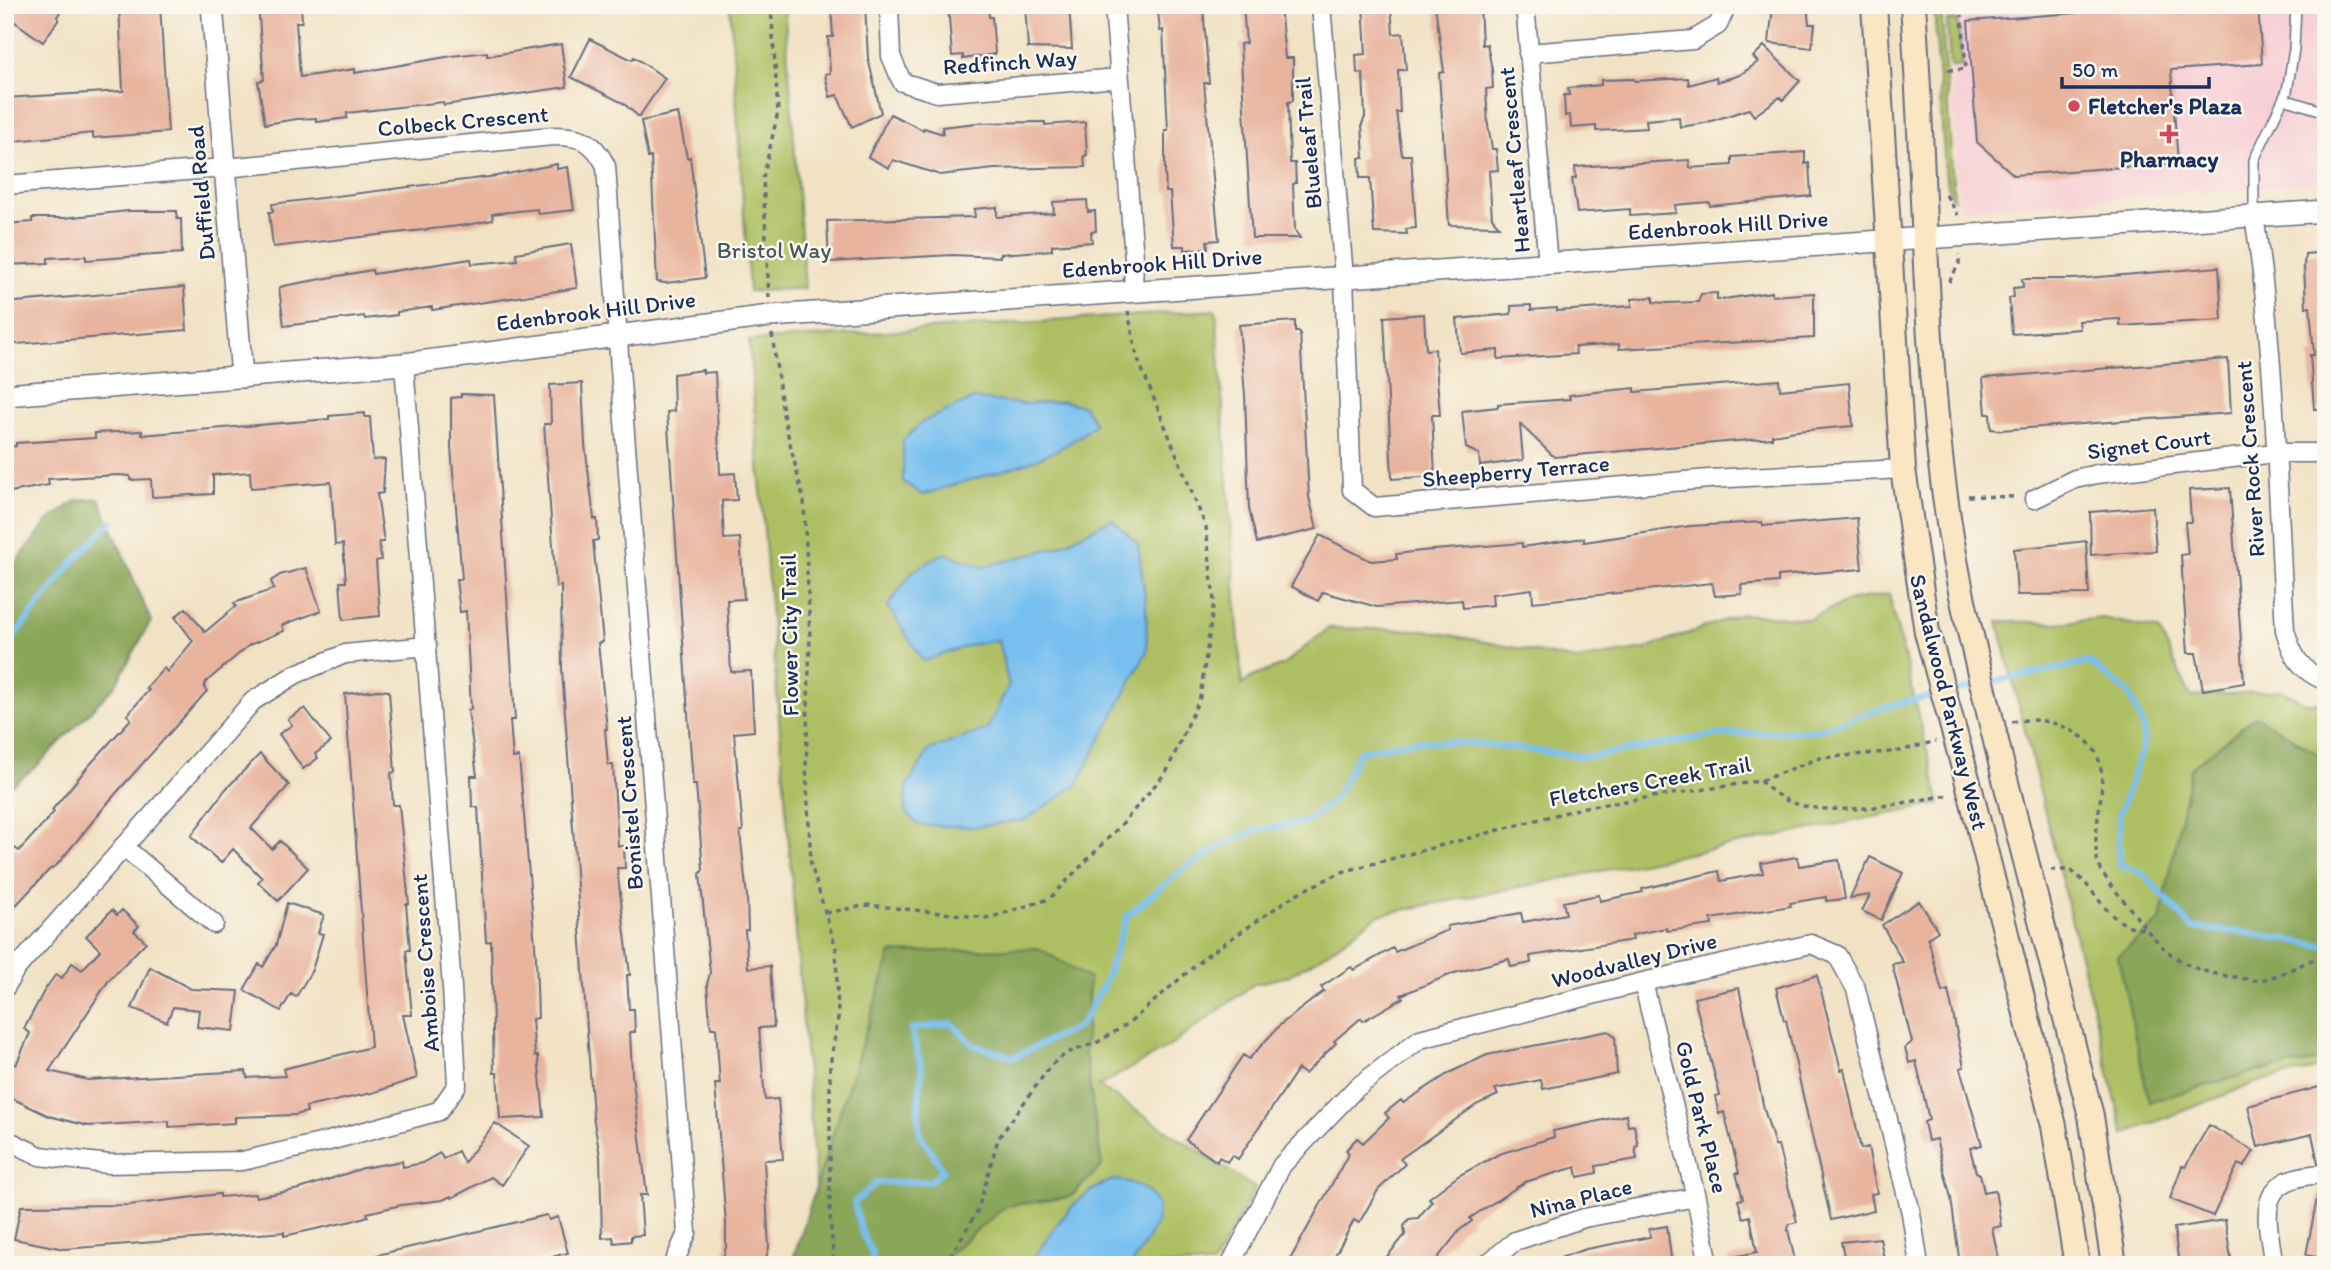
<svg xmlns="http://www.w3.org/2000/svg" width="2331" height="1270" font-family="Itim,sans-serif">
<style>
.built{fill:#f7cfd5}
.green{fill:#aebf63;stroke:#647760;stroke-width:2}
.forest{fill:#8aa659;stroke:#526a5c;stroke-width:2}
.water{fill:#77bfef;stroke:#4977a6;stroke-width:2}
.lines{fill:none;stroke-linecap:round;stroke-linejoin:round}
.stream{stroke:#77bfef;stroke-width:6}
.building{fill:#e8b49e}
.service-casing{stroke:#666e82;stroke-width:12}
.minor-casing{stroke:#666e82;stroke-width:21}
.tertiary-casing{stroke:#666e82;stroke-width:24}
.secondary-casing{stroke:#666e82;stroke-width:28}
.path{stroke:#666e82;stroke-width:3.5;stroke-dasharray:5 5;stroke-linecap:butt}
.service{stroke:#fff;stroke-width:9}
.minor{stroke:#fff;stroke-width:18}
.tertiary{stroke:#fff;stroke-width:21}
.secondary{stroke:#fbe6c3;stroke-width:24}
.secondary-bridge-casing{stroke:#666e82;stroke-width:28;stroke-linecap:butt}
.secondary-bridge{stroke:#fbe6c3;stroke-width:24}
.poi-dot{fill:#d1495b;stroke:#fbf7ec;stroke-width:2.5}
.labels{text-anchor:middle;dominant-baseline:central;stroke-width:5;stroke-linejoin:round;paint-order:stroke}
.street-label{font-size:23px;fill:#1b2f5e;stroke:#fbf7ec}
.poi-label{font-size:23px;font-weight:bold;fill:#1b2f5e;stroke:#fbf7ec;text-anchor:start}
.park-label{font-size:23px;fill:#475a60;stroke:#fbf7ec}
</style>
<rect width="100%" height="100%" fill="#fbf7ec"/>
<filter id="ink" filterUnits="userSpaceOnUse"><feTurbulence type="fractalNoise" baseFrequency=".0143" numOctaves="2"/><feDisplacementMap in="SourceGraphic" scale="14" xChannelSelector="R" yChannelSelector="G"/><feConvolveMatrix kernelMatrix="1 2 1 2 8 2 1 2 1" color-interpolation-filters="sRGB"/></filter>
<filter id="wash" filterUnits="userSpaceOnUse"><feTurbulence type="fractalNoise" baseFrequency=".00686" numOctaves="4" result="noise"/><feDisplacementMap in="SourceGraphic" scale="28" xChannelSelector="R" yChannelSelector="G"/><feGaussianBlur stdDeviation="1.57" result="paint"/><feColorMatrix in="noise" values="0 0 0 0 0 0 0 0 0 0 0 0 0 0 0 0 0 1.4 0 .05"/><feComposite in="paint" operator="in"/></filter>
<g filter="url(#wash)">
<rect width="100%" height="100%" fill="#f1e2c4"/>
<path class="built" d="M1947,5H2326V182L1960,210Z"/>
<path class="green" d="M730,5H784L805,288L749,292Z
M1934,5H1941L1954,199L1950,195L1945,171Z
M1957,20L1963,66L1950,67L1947,21Z
M1216,310L1242,685L1252,677L1283,665L1329,628L1425,630L1576,660L1645,649L1741,614L1809,619L1851,600L1889,594L1940,804L1378,915L1325,954L1288,976L1254,984L1170,1046L1099,1086L1255,1188L1213,1265H800L818,1211L749,341Z
M2102,618L2159,630L2191,697L2281,690L2305,703L2326,702V1067L2261,1081L2124,1134L1998,621L2058,623Z"/>
<path class="forest" d="M99,498L151,621L115,686L37,766L5,790V577L48,521L77,500Z
M2256,716L2326,759V1060L2257,1071L2149,1102L2118,956L2160,921L2191,768Z
M1039,948L1089,979L1085,1054L1102,1166L1070,1197L1006,1206L935,1265H791L891,953Z"/>
<path class="water" d="M973,399L1027,404L1063,401L1084,406L1095,424C1048,467 981,473 923,495L903,482V440L922,422Z
M1112,519L1138,544L1146,603L1147,651L1077,785L1025,820L976,827L918,825L905,811L907,786L929,750L987,729L1009,685L998,641C971,641 949,654 923,661L888,606L912,572L944,553L983,567L1057,547Z
M1113,1180C1131,1180 1159,1191 1158,1214C1156,1230 1139,1251 1132,1265H1029C1053,1231 1072,1194 1113,1180Z"/>
<g class="lines">
<path class="stream" d="M5,648L72,563L112,521
M1988,683L2089,662L2129,693L2144,730L2142,750L2119,815V864L2143,873L2192,928L2241,932L2326,946
M1947,693L1978,686
M868,1265L873,1255L861,1231L854,1203L876,1183L930,1181L943,1170L920,1134L918,1110L922,1069L911,1029L952,1023L973,1045L1014,1057L1080,1026L1104,984L1127,916L1178,873L1222,846L1253,831L1305,822L1334,800L1360,751L1415,741L1472,743L1588,757L1714,735L1818,730L1892,705L1937,695"/>
</g>
<g id="blocks">
<path class="building" d="M5,5H64L57,17L59,19L43,42L8,17Z
M119,5H160L168,132L93,138V133L5,142V98L123,91Z
M258,5H301L302,22H296L300,77L355,69V73L452,56L487,52V56L561,44L567,87L444,105L443,102L347,113V118L316,122V118L297,119L265,124L258,81L264,80Z
M831,5H865L868,58L881,113L852,127L837,95L830,97L825,74L830,73L828,37H833Z
M948,5H988L989,17H992L995,54L963,59V55L952,56Z
M1025,5H1069L1072,49L1028,48Z
M1162,5H1203L1209,83H1204L1219,240L1207,241L1208,248L1185,250V246H1174L1170,192H1166L1165,171V130H1168L1163,30L1160,31L1158,11H1162Z
M1243,5H1280L1285,58H1293V101L1288,102L1290,163H1295L1296,183L1293,184L1295,230L1300,238H1252L1240,44L1246,43Z
M1363,5H1391L1393,34L1403,33L1406,70H1398L1400,112H1396L1402,155H1411L1416,228L1406,229L1407,234L1374,233L1370,178H1360L1359,158H1364L1362,124L1365,117L1363,73H1357L1356,55L1366,54Z
M1435,5H1480L1482,45L1487,44L1492,69L1493,88L1486,89L1488,125L1492,149H1496L1498,170L1489,171L1492,218L1499,226L1449,225L1439,73L1444,72Z
M1773,5H1807L1809,24H1815L1812,48L1769,43Z
M2075,5H2258L2262,64L2171,70L2178,163L2014,175L1977,142L1968,21L2076,13Z
M590,39L632,60L634,57L665,78L639,117L623,103L571,77Z
M1764,46L1800,81L1783,100L1780,97L1754,116L1749,109L1705,123L1680,127L1679,117L1646,120L1647,128L1596,131V126L1571,128L1570,115L1565,116L1564,95H1569L1568,88L1601,85V80L1634,79L1635,81L1688,78L1689,85L1716,77L1717,82L1740,75L1758,62L1753,57Z
M678,113L687,158L690,157L705,278L666,283L657,282L651,157L648,158L641,121Z
M890,114L923,130L924,128L943,134L942,127L977,123L1045,122V125L1085,122L1087,155L1084,156L1085,167L994,169L940,175L893,160L889,168L868,157Z
M1805,152V164L1809,163L1811,196L1710,206L1709,202L1675,205L1676,213L1630,216V209L1577,213L1572,179L1576,178L1575,167L1689,160L1690,168L1732,165V157Z
M557,164V169L568,167L574,210L538,214L537,209L500,213L492,214L493,220L467,225L273,247L269,212H273L272,204L497,176Z
M1087,200L1088,212L1095,211L1096,231L1091,232L1092,242L1052,245V250L1000,254V257L952,255L829,262L827,221L975,217L974,209L997,207V217L1027,215L1054,213L1053,202Z
M128,211H177V219H181L182,253L86,260V256L48,258V263L5,265V224L32,222V218H64Z
M571,244L577,288L432,310V307L397,312V315L365,319L364,316L284,326L279,288L283,286L372,270L373,274L471,259L472,264L517,260L516,253Z
M2326,252V409H2314L2310,355H2314L2310,307H2306L2304,266L2305,254Z
M2219,267L2222,320L2120,326V319L2079,321L2080,329L2012,334L2009,298L2014,297L2013,288L2023,287L2022,279H2075Z
M184,287L187,330L5,345V303Z
M1772,292V296L1814,293V338L1619,349V344L1575,347L1576,354L1498,359V350L1460,353L1457,319L1511,314V306L1531,305V310L1557,308V311L1632,306V299L1653,297V302L1667,303L1698,302L1701,294L1717,293V300Z
M1424,314L1426,350L1435,349L1437,378L1440,415H1432L1435,476L1392,479L1384,317Z
M1295,321V332H1300L1309,497L1317,529L1257,543L1249,509L1245,395L1239,325Z
M2228,359L2231,413L2000,430L1991,429L1990,414H1986L1983,378Z
M703,370V373L715,372L720,474L735,473L737,500L722,501L724,539L740,538L744,599L727,600L731,672L751,671L754,731L734,733L743,831H740L747,897L748,930H745L748,968L770,966L774,1027L759,1028L762,1065L765,1100L778,1099L783,1159L764,1160L769,1248L764,1265H721L726,1247V1224L715,1084H720L716,1028H711L710,1022L707,984L710,973L700,874L703,870L696,785H693L667,412L674,411L673,374Z
M1779,380L1780,390L1849,383L1853,426L1796,431L1772,435V438L1554,457L1520,424L1523,460L1480,466L1479,454L1466,448L1462,411L1498,407V404L1570,399L1569,395L1605,391L1635,388V392Z
M582,383L585,444L594,519H597L598,540L593,541L603,642L598,643L607,729H605L608,765H613L618,846H624L625,868H617L630,975H627L629,1009H634L635,1032H630L632,1074L647,1195H640L643,1235L631,1236V1241L614,1243L613,1237L602,1238L600,1156L593,1116L562,670L561,586L556,587L544,424H551L550,385Z
M461,394L494,395L515,720H510L513,758L519,757L536,957L538,1018L532,1019L535,1056H538L544,1117L500,1119L497,1073H494L491,941L486,942L478,808L472,806L471,776H477L468,710L471,709L466,611L460,612L456,579H462L451,448V398L461,397Z
M365,413V417H370L373,460L385,459L383,493L377,494L384,542H379L381,560L376,561L380,616L343,620L340,582H346L343,544L335,545L331,482L251,488L250,472L213,475V494L152,497L151,479L130,480V476L118,475L48,479L49,485L5,493V447L16,446V443L95,438V433L142,431V435L329,419V416Z
M2230,488L2244,683L2203,690L2196,653H2188L2183,587L2181,555L2188,554L2185,522H2191L2189,490Z
M2153,507L2156,551L2091,555L2090,512Z
M1857,518L1862,569L1778,576V582L1741,585L1742,594L1715,596L1712,583L1533,602L1532,589L1492,594L1493,605L1463,608L1462,600L1377,607L1323,592L1318,601L1291,586L1320,535L1371,561L1397,559L1396,554L1421,551L1522,543V547L1584,538V542L1690,526L1762,522L1763,526Z
M2086,541L2089,594L2017,595L2014,549Z
M306,568L321,611L282,625L284,631L249,645L206,682L204,688L207,691L111,799L57,865L49,870L5,917V859L15,848L19,851L54,812L52,810L86,769L131,719L127,715L149,690L146,688L164,668L167,672L193,641L175,617L186,608L205,632L236,606L234,603L274,589L271,581L280,575Z
M378,690L389,691L395,772L391,773L393,805H399L409,904H406L410,950H406L412,1015H403L417,1078L372,1093L306,1107L307,1112L295,1115L235,1117V1123L169,1127V1121L88,1126L49,1116L5,1095V1060L16,1065L30,1033L24,1029L44,991L56,974L62,978L72,963L82,970L100,950L86,936L112,910L117,915L122,910L139,926L134,931L146,942L109,980L49,1071L88,1080L246,1071L247,1078L285,1076L283,1069L371,1047L345,694Z
M305,708L331,742L315,754L318,758L303,769L279,734L292,725L288,719Z
M260,754L289,785L251,828L272,849L280,841L308,868L278,901L258,882L262,878L233,849L221,863L191,836L225,790Z
M1797,857L1799,866L1839,860L1845,899L1826,901V897L1790,903L1791,906L1711,919L1712,925L1667,931L1666,928L1632,935L1633,940L1530,956L1531,963L1511,967L1509,959L1454,973L1401,995L1403,998L1363,1021L1361,1018L1334,1041L1336,1043L1305,1074L1298,1069L1238,1159L1232,1155L1227,1162L1219,1157L1217,1162L1186,1140L1243,1055L1249,1059L1280,1025L1324,991L1321,987L1351,967L1354,970L1393,948L1395,952L1448,930L1447,926L1521,913L1523,922L1566,914L1563,902L1599,895L1600,901L1643,892L1642,889L1719,871L1721,881L1763,873L1761,863Z
M1870,857L1903,873L1881,920L1862,911L1870,895L1850,898Z
M1919,901L1938,931L1928,938L1942,992L1948,990L1964,1067L1960,1068L1982,1145L1970,1148L1976,1172L1980,1174L1984,1192L1995,1190L2001,1226L1992,1228L1999,1261L1960,1265L1951,1198L1936,1139L1928,1141L1924,1122L1929,1120L1916,1061L1909,1063L1905,1048L1912,1042L1892,964L1903,962L1882,925Z
M287,903L324,915L318,933L323,934L312,970L296,997L291,994L281,1011L244,990L259,964L263,967L276,945Z
M150,967L191,989L239,991L234,1031L197,1027L199,1010L173,1007L167,1022L132,1008Z
M1817,975L1841,1070L1844,1069L1861,1149L1868,1147L1877,1193L1871,1194L1874,1210L1831,1220L1786,1020H1784L1776,988Z
M1739,988L1764,1109L1775,1146L1778,1145L1797,1222L1789,1224L1788,1230L1796,1265H1729L1728,1258L1757,1252L1750,1216L1743,1218L1738,1200L1743,1199L1736,1173H1739L1724,1112L1719,1114L1715,1096L1720,1095L1694,998Z
M1608,1031L1615,1036L1617,1074L1543,1089L1541,1080L1495,1089L1498,1095L1476,1105L1400,1159L1405,1164L1378,1190L1359,1223L1354,1220L1330,1265H1287L1349,1153L1346,1150L1357,1138L1363,1143L1389,1118L1385,1113L1401,1100L1403,1103L1451,1072L1487,1055Z
M2323,1086L2326,1163H2318L2312,1134L2258,1147L2248,1106Z
M1626,1115L1628,1126L1634,1125L1638,1146L1635,1147L1637,1159L1596,1166L1597,1173L1578,1177L1576,1167L1525,1182L1470,1218L1472,1221L1460,1230L1432,1265H1380L1405,1235L1404,1226L1409,1219L1418,1218L1432,1201L1429,1198L1458,1176L1499,1154L1554,1137L1553,1131Z
M495,1123L529,1146L502,1185L491,1177L452,1198L451,1196L443,1200L401,1205L367,1213L368,1216L352,1221L284,1236V1232L64,1249L14,1239L21,1206L129,1205L220,1194V1197L255,1194L256,1197L300,1189L363,1168L402,1161L403,1167L422,1163L440,1153L443,1159L458,1151L464,1163Z
M2209,1125L2254,1151L2244,1167L2238,1164L2213,1216L2170,1199L2182,1166L2185,1167Z
M2319,1188L2326,1189V1259L2306,1255Z
M547,1215L549,1220L558,1217L568,1253L514,1265H360V1259Z
M2225,1220L2232,1265H2179L2174,1228Z
M1667,1226L1672,1265H1547V1262L1586,1249L1650,1237L1649,1229Z
M1880,1238L1885,1265H1846L1841,1242Z"/>
</g>
</g>
<g filter="url(#ink)">
<use href="#blocks" fill-opacity="0" stroke="#666e82" stroke-width="2"/>
<g class="lines">
<g class="service-casing">
<path id="service" d="M2284,99L2326,112
M2254,215V160L2287,91L2294,49L2296,5"/>
</g>
<g class="minor-casing">
<path id="minor" d="M889,5L891,56L902,82L937,93L1119,78
M1114,5L1134,258L1133,292
M1321,5L1344,277L1352,490L1374,507L1709,479L1903,469
M1525,5L1548,264
M1528,53L1693,40L1718,25L1727,5
M5,185L225,168L553,136C581,136 593,140 606,166L620,369L687,1233L673,1265
M2254,216C2276,352 2277,493 2285,630C2292,655 2300,671 2326,681
M2034,499L2075,479L2097,474L2275,453H2326
M123,846L214,924
M1643,982L1696,1197L1709,1265
M5,988L15,970L253,701L296,674L345,654L427,646
M5,1139L40,1156L109,1164L242,1161L329,1141L439,1111L457,1085L452,987L404,364
M1230,1265L1282,1165L1355,1089L1420,1039L1643,982L1811,944L1837,955L1856,989L1911,1213L1919,1265
M1486,1265L1515,1241L1584,1218L1696,1197
M2274,1265C2265,1211 2255,1176 2326,1174"/>
</g>
<g class="tertiary-casing">
<path id="tertiary" d="M212,5L242,377
M5,395L404,364L770,316L2326,211"/>
</g>
<g class="secondary-casing">
<path id="secondary" d="M1874,5L1903,469L1927,632
M1913,5C1928,210 1921,418 1967,619
M2004,775L2091,1116L2114,1265
M1970,790L2054,1126L2077,1265"/>
</g>
<path class="path" d="M1948,70L1966,69L1962,15
M1946,195L1958,215
M1949,282L1959,264V254
M769,298L763,178L778,112L771,5
M772,334L783,414L804,502L810,637L806,766L811,865L836,948L838,1018L830,1066V1215L834,1265
M1968,496L2016,497
M2012,722C2031,718 2050,720 2068,729C2127,755 2089,812 2097,858C2100,876 2121,896 2132,911C2163,952 2182,971 2235,977C2243,978 2253,981 2261,980C2283,975 2305,962 2326,954
M1760,781C1769,789 1780,798 1791,802C1834,819 1905,802 1949,795
M2051,870H2070C2100,890 2105,927 2146,929
M826,913L868,905L989,918L1049,899L1123,823L1167,771L1200,697L1214,601L1206,527L1137,357L1128,311
M945,1265L978,1210L998,1139L1051,1065L1067,1053L1098,1042L1129,1023L1206,956L1296,894L1342,872L1585,807L1760,781L1820,758L1900,751L1936,741"/>
<use href="#service" class="service"/>
<use href="#minor" class="minor"/>
<use href="#tertiary" class="tertiary"/>
<use href="#secondary" class="secondary"/>
<g class="secondary-bridge-casing">
<path id="secondary-bridge" d="M1967,619L2004,775
M1927,632L1970,790"/>
</g>
<use href="#secondary-bridge" class="secondary-bridge"/>
</g>
</g>
<g class="poi-dot">
<circle cx="2074" cy="106" r="7"/>
<path d="M2165.5 123.5h7v7h7v7h-7v7h-7v-7h-7v-7h7z"/>
</g>
<g class="labels">
<g class="street-label">
<text transform="translate(1010 62) rotate(-4)">Redfinch Way</text>
<text transform="translate(463 121) rotate(-5)">Colbeck Crescent</text>
<text transform="translate(1308 143) rotate(-95)">Blueleaf Trail</text>
<text transform="translate(1514 160) rotate(-95)">Heartleaf Crescent</text>
<text transform="translate(201 193) rotate(-95)">Duffield Road</text>
<text transform="translate(1728 225) rotate(-4)">Edenbrook Hill Drive</text>
<text transform="translate(1162 263) rotate(-4)">Edenbrook Hill Drive</text>
<text transform="translate(596 311) rotate(-7)">Edenbrook Hill Drive</text>
<text transform="translate(2149 444) rotate(-7)">Signet Court</text>
<text transform="translate(2250 459) rotate(-94)">River Rock Crescent</text>
<text transform="translate(1516 471) rotate(-5)">Sheepberry Terrace</text>
<text transform="translate(789 635) rotate(-91)">Flower City Trail</text>
<text transform="translate(1949 702) rotate(76)">Sandalwood Parkway West</text>
<text transform="translate(1650 781) rotate(-10)">Fletchers Creek Trail</text>
<text transform="translate(629 803) rotate(-94)">Bonistel Crescent</text>
<text transform="translate(1634 960) rotate(-14)">Woodvalley Drive</text>
<text transform="translate(425 963) rotate(-94)">Amboise Crescent</text>
<text transform="translate(1702 1117) rotate(76)">Gold Park Place</text>
<text transform="translate(1581 1198) rotate(-14)">Nina Place</text>
</g>
<g class="poi-label">
<text x="2088" y="106">Fletcher's Plaza</text>
<text x="2169" y="159" text-anchor="middle">Pharmacy</text>
</g>
<g class="park-label">
<text x="774" y="250">Bristol Way</text>
</g>
</g>
<rect width="2331" height="1270" fill="none" stroke="#fbf7ec" stroke-width="28"/>
<path d="M2062 77v10h147v-10" fill="none" stroke="#1b2f5e" stroke-width="3.5"/>
<text x="2072" y="77" font-size="21" fill="#1b2f5e" stroke="#fbf7ec" stroke-width="5" paint-order="stroke">50 m</text>
</svg>
